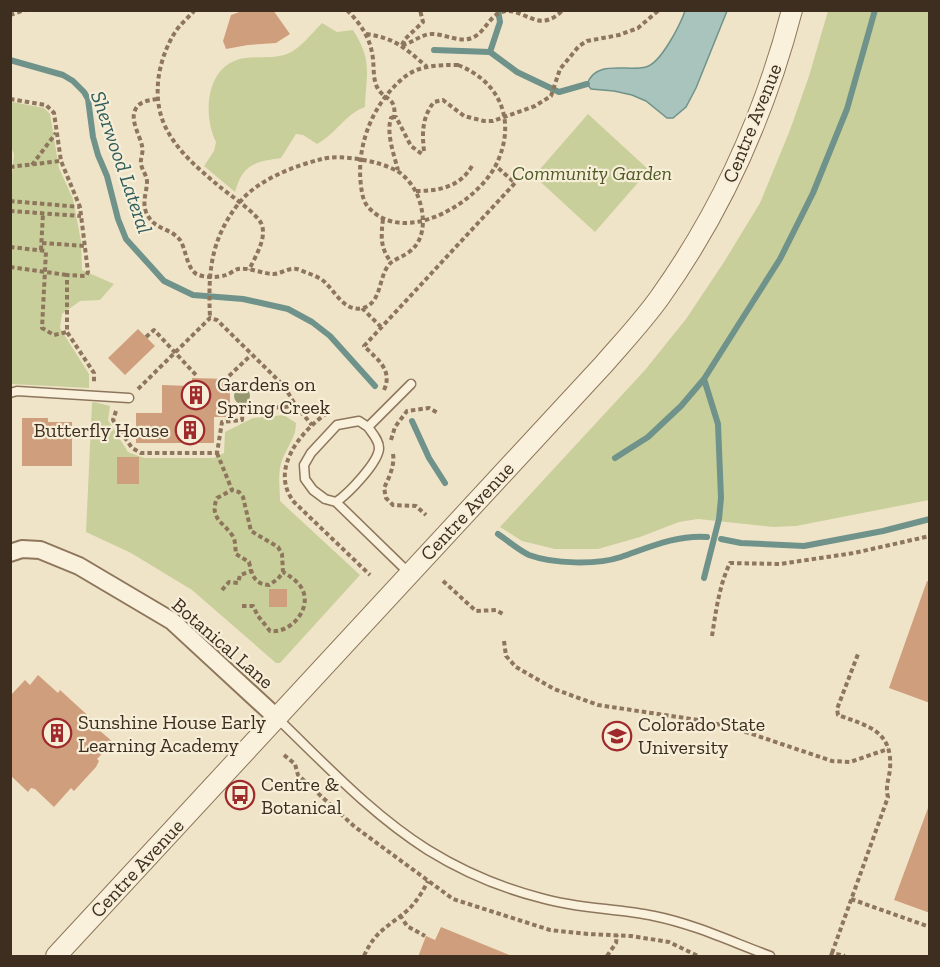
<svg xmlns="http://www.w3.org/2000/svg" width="940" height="967" font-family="'Zilla Slab',serif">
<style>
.green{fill:#c9cf9b}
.water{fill:#a9c4bc;stroke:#6f938a;stroke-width:1.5}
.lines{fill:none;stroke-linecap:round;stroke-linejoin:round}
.stream{stroke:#6f938a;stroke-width:6}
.building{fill:#cf9f7d}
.service-casing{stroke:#8d765c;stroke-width:11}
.minor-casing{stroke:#8d765c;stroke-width:20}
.tertiary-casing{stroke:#8d765c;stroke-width:22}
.path{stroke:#8d765c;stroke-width:4;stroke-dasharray:4.5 3;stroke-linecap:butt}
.service{stroke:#faf1dc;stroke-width:8}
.minor{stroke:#faf1dc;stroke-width:16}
.tertiary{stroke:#faf1dc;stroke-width:20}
.tree{fill:#96986f}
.labels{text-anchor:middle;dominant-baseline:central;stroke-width:4.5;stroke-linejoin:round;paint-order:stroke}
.street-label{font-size:20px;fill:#3d2e20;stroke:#f7eed8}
.park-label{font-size:20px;font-style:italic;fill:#4d5a26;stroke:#f7eed8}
.poi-label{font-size:20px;fill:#3d2e20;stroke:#f7eed8;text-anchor:start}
.water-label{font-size:21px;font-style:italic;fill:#2f5d5a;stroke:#f7eed8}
</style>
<rect width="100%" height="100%" fill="#f0e4c8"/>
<path class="green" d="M828,11H929V500L796,526L773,527L698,519L679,522L640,537L598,549H555L522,541L500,527L645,370L686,319L724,262L760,203L790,130L809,76Z
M322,23L337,32L353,30C373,61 366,74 365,107C345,114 336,134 317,144L303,135L296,134L281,158C254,162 243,164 235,192L204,166L214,151L216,142C202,114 206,63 245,58C259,56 274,59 287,54C301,48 311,34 322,23Z
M13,102L44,108L50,114L59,168L73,199L81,241L82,270L114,284L100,300L80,301L62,314L60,328L89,374V388L11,384L10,195L14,154L11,147L10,105Z
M588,114L649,170L595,232L534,176Z
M94,402L110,406L108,420L128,452L144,458H214L224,453L225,432L253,418L284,415L296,423C296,438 288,445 283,458C277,471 280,487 280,501L360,575L280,663H276L192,590L131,553L86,532L92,403Z"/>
<path class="water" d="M685,11H727L696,88L686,107L673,118H667L646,101L632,95L614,91L591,89L587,84C596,59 627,72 646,67C661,63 680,25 685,11Z"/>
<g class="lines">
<path class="stream" d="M434,50L490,52L517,72L559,92L587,84
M490,52L500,22L498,10
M10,60L63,75L73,81L84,92L88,99L93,137L98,155L107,176L118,219L126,239L164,281L193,295L243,299L288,309L312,322L330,336L375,386
M704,379L718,424L721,498L719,519L704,578
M412,421L429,458L445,483
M615,458L648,437L681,406L704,379L780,259L813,193L847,109L875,10
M498,534C507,540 518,550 529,555C553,564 597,565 621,557C650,547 676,535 707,537
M721,539L741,543L804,546L883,531L930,519"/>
</g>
<path class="building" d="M245,10H273L290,34L276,43L248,45L226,49L223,41L231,15Z
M138,329L155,346L125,375L108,358Z
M192,378L230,379V417H214V443H136V413H162V385L192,386Z
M22,418H48V422H72V466H22Z
M117,457H139V484H117Z
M927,581L930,582V703L889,688Z
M269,589H287V607H269Z
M38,675L58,693L60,690L95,722L93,725L113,742L97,759L99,761L96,767L74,791L71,788L54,807L35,789L31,788L28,792L11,776L10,696L25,680L30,685Z
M928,808L930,809V913L894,900Z
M441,927L512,956V957H418L426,936L435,940Z"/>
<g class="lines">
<g class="service-casing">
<path id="service" d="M10,393L17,391L129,398
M336,502C348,494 379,462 379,448C379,440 372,433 368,427
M409,573L336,502L325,499L313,490L305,479L304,465L311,453L337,425L359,421L368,427L411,384
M277,718C325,764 371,814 428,850C462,871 502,888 541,898C578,909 616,908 654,916C694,924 732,942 770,956"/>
</g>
<g class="minor-casing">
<path id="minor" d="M10,553L22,549L40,550L79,566L172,621L276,717"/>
</g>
<g class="tertiary-casing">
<path id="tertiary" d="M56,956L604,364C623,342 643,321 660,297C722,210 765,114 792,10"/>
</g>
<path class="path" d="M195,10C188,18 179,25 174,34C157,62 151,101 167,130C179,153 200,170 220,187C230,195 256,213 261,223C268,237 255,257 249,270
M347,10C361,24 371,39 373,59C374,68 373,79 377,87C384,101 397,96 394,117H396L411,146L422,154
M10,15L25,10
M366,34C395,38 405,48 426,66
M402,45C413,43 421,34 432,34C446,34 461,44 474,37C487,30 490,13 506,11C527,10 539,34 563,10
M402,45L405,39L423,22L420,10
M458,65C501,82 517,122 496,165C476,204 404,247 368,207C363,201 362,193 361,186C356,146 372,105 402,79C418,65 437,65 458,65Z
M10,99L46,105L54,113L61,161L80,207L88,272L86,276L67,275V332L94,373V382
M157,99C151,100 141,101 137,107C128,118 140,135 142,146C144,152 140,158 141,164C142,170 146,174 147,181C147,192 142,201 146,212C154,231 170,227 180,240C186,249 186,265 195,273C202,278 218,278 226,275C230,274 234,270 238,269C249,267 263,274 274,274C284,273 290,266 300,270C307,273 314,275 321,279C334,288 343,313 363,308C384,302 377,272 393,261C398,258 404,256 409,252C427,239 425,213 417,194C414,187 404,174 397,171C380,161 341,154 322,159C294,166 257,180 239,203C210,240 208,273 210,318
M394,117L391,118C386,133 394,155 398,170
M424,151C422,133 422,117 434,102L443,100L464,116L484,121H493L535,106L551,96L560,69L579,46L587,41L619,35L638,28L659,10
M32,165L56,133
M10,167L60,161
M416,191C439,191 460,187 472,166
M10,201L80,207
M10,211L81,216
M383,219C381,236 380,248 391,262
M42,243L85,246
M10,247L46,251L42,328L54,335L67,332
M41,250L43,213
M10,267L67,275
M362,308L382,328
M146,337L154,330L196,375
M229,376L251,355
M138,389L210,318L217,320L284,386L296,406L312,425
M384,390C393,370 378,360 364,346L515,183L496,166
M116,411L113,420L132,448L141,453H217L222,422L242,420L243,410L296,406
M327,413C300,432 269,470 294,502L370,575
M391,440L395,427L407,411L429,408L438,413
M217,453L232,490L217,498C209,518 223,522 232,535C236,540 235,548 236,554L249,562C252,575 254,584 269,585L278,579L283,572L282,554L278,547L251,531L243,497L239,492L232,490
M393,454C395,465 389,478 384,488L386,498L393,505L416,506L426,515
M443,581L476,611L496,610L503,614
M222,590L229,582L238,583L240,575L251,571
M242,606H253L258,616L270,631C291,634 314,607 301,587C297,581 290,576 283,572
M712,636C716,611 719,586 730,563L780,564L854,553L930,536
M504,641L506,656L516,667L554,689L598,705L705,721L737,729L832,761L850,762L888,749
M284,755L295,764L298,775L355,827L453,899L550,930L588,934L631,936L669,942L698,956
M851,899L930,927
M400,915L407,926L425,936
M832,953L888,797C885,787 889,779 890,769C893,730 867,726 838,715L837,709L858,654
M364,956C376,929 389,927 409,909C417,901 423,891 428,881
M607,956L616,943L617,935
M831,956L832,953L845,956"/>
<use href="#service" class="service"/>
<use href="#minor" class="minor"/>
<use href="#tertiary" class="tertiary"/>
</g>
<circle class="tree" cx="242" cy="396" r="8"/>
<defs>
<g id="building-ring" transform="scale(1.5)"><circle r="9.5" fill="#f7eed8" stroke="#9e2a2b" stroke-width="1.5"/><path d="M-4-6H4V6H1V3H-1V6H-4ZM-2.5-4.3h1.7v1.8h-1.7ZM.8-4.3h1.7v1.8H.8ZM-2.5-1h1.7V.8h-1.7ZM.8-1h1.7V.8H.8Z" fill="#9e2a2b"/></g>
<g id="university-ring" transform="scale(1.5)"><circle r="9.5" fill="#f7eed8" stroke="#9e2a2b" stroke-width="1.5"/><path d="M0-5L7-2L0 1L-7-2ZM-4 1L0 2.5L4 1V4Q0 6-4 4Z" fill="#9e2a2b"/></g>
<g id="bus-ring" transform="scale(1.5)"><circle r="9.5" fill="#f7eed8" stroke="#9e2a2b" stroke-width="1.5"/><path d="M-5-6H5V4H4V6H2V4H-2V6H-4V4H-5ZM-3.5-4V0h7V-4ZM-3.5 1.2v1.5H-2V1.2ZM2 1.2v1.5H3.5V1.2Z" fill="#9e2a2b"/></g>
</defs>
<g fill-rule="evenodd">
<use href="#building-ring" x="196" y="395"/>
<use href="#building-ring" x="190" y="430"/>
<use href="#building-ring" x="57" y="733"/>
<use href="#university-ring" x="617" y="736"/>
<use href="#bus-ring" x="240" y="795"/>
</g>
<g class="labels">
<g class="street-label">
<text transform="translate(752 123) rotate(-68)">Centre Avenue</text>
<text transform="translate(467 511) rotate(-47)">Centre Avenue</text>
<text transform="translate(223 643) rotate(41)">Botanical Lane</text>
<text transform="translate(137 868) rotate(-47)">Centre Avenue</text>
</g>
<g class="park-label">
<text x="592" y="173">Community Garden</text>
</g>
<g class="poi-label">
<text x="217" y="384">Gardens on<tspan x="217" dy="23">Spring Creek</tspan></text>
<text x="169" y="430" text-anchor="end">Butterfly House</text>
<text x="78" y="722">Sunshine House Early<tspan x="78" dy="23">Learning Academy</tspan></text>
<text x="638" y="724">Colorado State<tspan x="638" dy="23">University</tspan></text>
<text x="261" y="784">Centre &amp;<tspan x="261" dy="23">Botanical</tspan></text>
</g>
<g class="water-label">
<text transform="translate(122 162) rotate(71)">Sherwood Lateral</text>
</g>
</g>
<rect width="940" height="967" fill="none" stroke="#3d2e20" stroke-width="24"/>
</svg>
